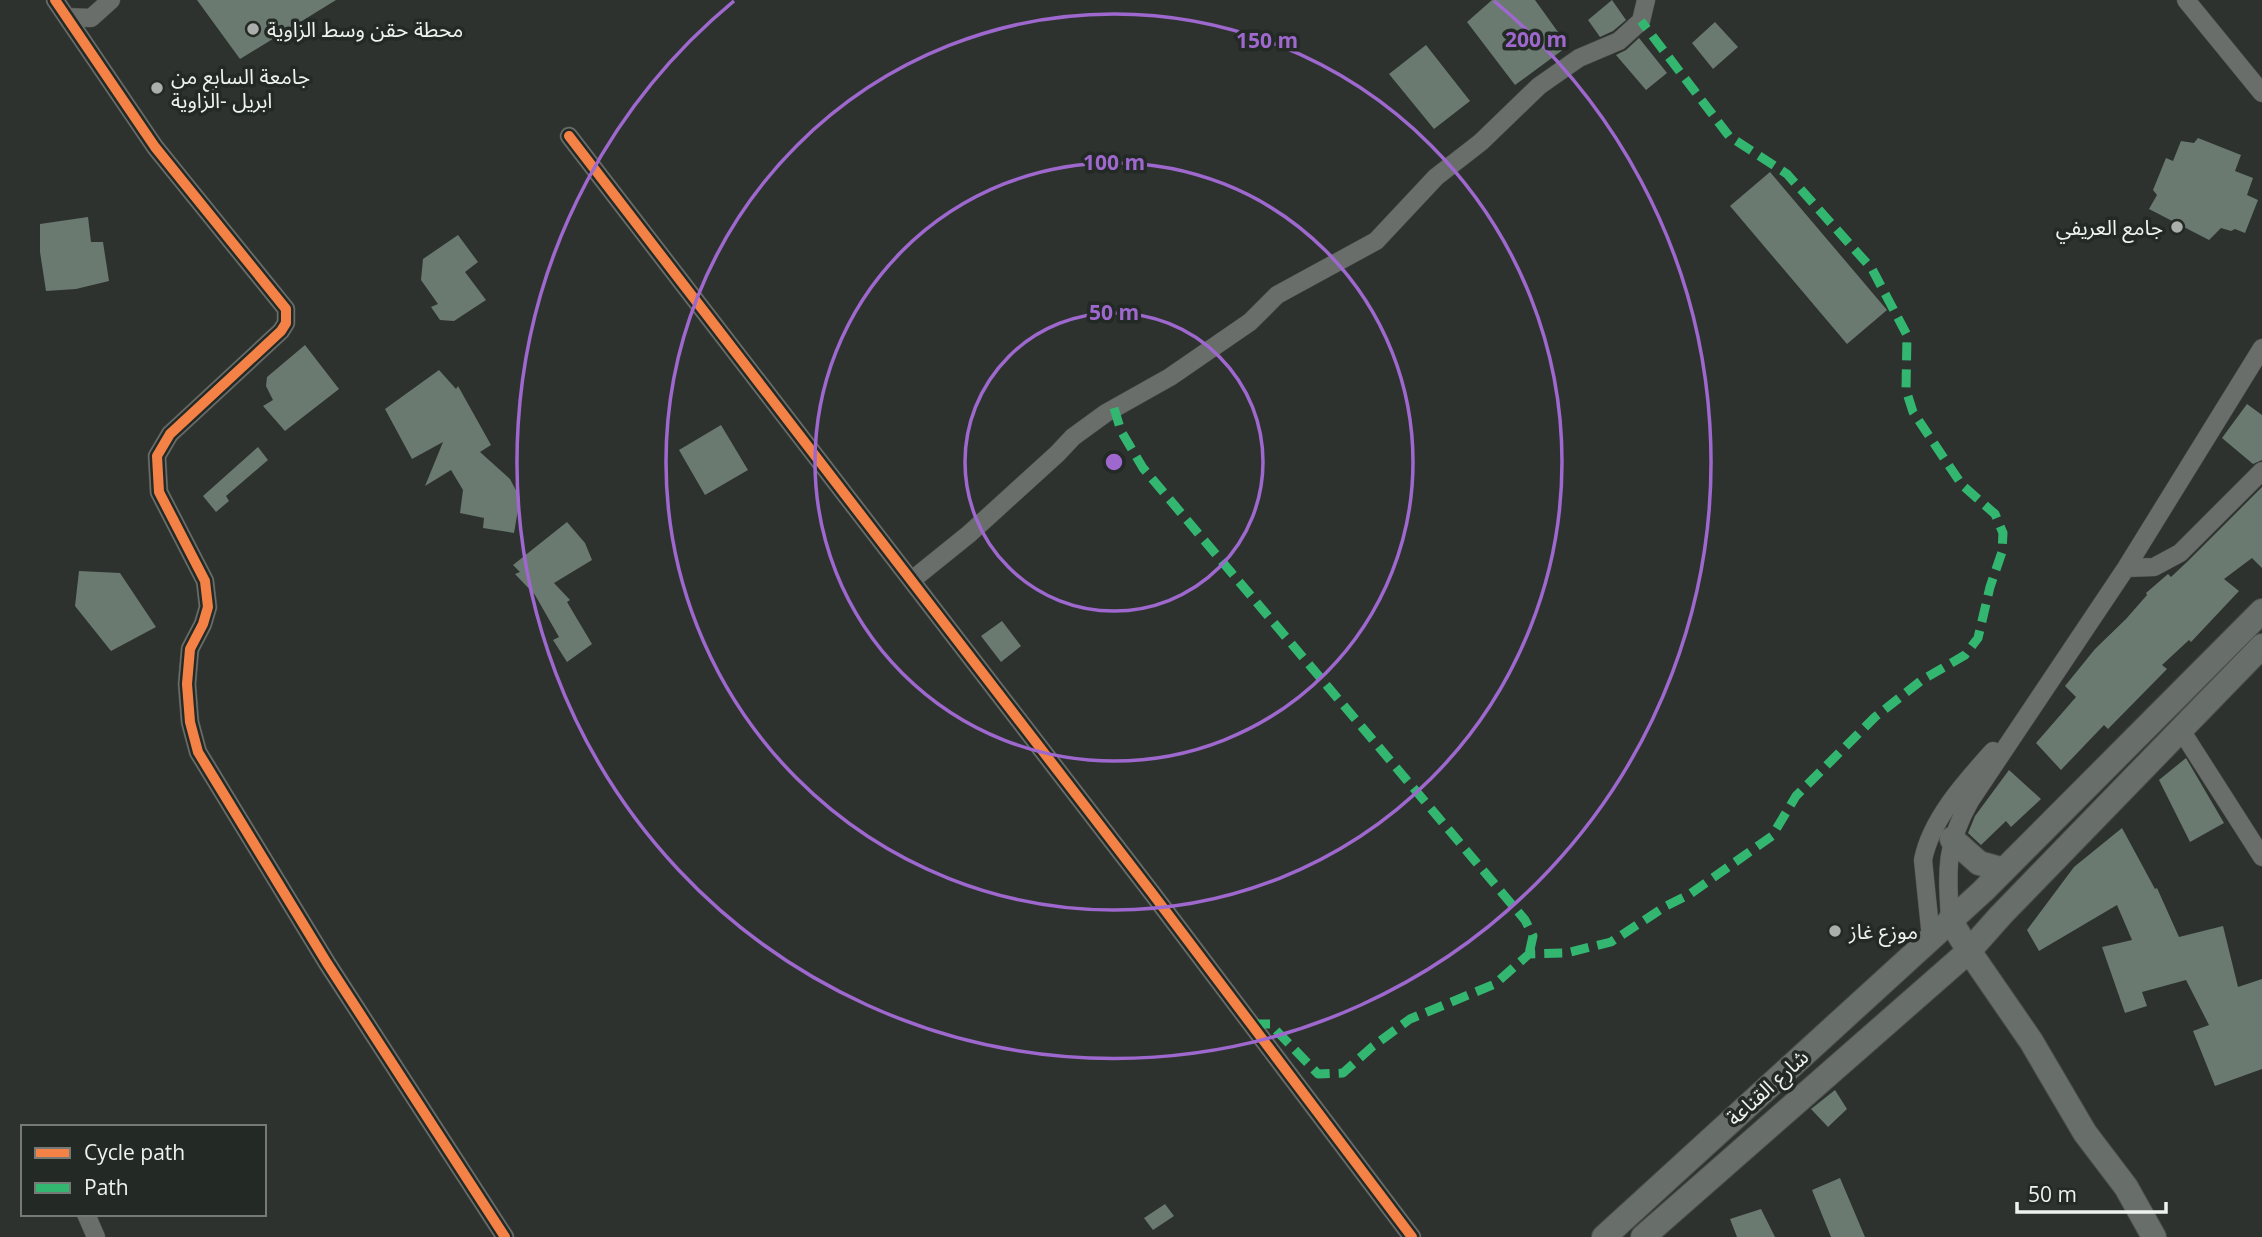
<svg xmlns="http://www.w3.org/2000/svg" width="2262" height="1237" font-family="'Open Sans','Noto Sans Arabic',sans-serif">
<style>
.building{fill:#6a7a70}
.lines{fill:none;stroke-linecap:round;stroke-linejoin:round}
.street-casing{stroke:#4a4d4b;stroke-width:19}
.secondary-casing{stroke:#4a4d4b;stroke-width:26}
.street{stroke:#696e6b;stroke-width:18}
.secondary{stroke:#686f6b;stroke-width:24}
.quiet{stroke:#33b770;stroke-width:9;stroke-dasharray:18 9;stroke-linecap:butt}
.cycleway-casing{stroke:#232925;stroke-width:15}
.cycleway{stroke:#f48246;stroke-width:10}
.ring{fill:none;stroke:#9e68ce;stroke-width:3.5}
.poi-dot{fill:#abafac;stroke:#232925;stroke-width:2.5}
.labels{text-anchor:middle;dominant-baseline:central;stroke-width:7;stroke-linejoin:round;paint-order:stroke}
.poi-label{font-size:21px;fill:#eff3f0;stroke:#232925;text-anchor:start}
.street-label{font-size:21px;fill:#eff3f0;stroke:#232925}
.centre{fill:#9e68ce;stroke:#232925;stroke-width:3.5}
.ring-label{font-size:21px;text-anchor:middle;font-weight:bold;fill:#9e68ce;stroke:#232925;stroke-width:7;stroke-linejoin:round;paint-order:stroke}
</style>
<rect width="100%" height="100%" fill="#2d322f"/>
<path class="building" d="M197,0H336L240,59Z
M1492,0H1535L1568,46L1515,85L1467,22Z
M1612,0L1626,20L1613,31L1600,37L1588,20Z
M1715,22L1738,47L1713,69L1692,43Z
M1639,38L1667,73L1646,90L1616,55L1626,50Z
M1426,45L1470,101L1434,129L1389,74Z
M2198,138L2241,155L2235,171L2253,178L2247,195L2258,200L2245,233L2235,229L2231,231L2221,228L2209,240L2149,209L2157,195L2153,190L2166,158L2173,161L2181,141L2194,143Z
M1770,172L1887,310L1847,344L1730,206Z
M88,217L91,242H103L109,281L76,289L46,291L40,252V224Z
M458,235L478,262L465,272L486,300L454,321L440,320L431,307L438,304L421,280L423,259Z
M305,345L339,389L285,431L263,406L273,400L266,386L267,377Z
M439,370L456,389L458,386L491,445L480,452L510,479L520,498L514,533L483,528L484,518L460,513L463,490L451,470L425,486L443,442L412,459L385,409Z
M2247,404L2262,415V460L2253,464L2222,438Z
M721,425L748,470L705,495L679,450Z
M258,447L268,460L226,496L229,501L216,512L203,496Z
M2262,487V568L2252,558L2224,579L2239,591L2191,642L2189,640L2162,665L2167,669L2108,729L2104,725L2061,770L2036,743L2076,697L2065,686L2095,649L2126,619L2147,595L2146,593L2168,574L2171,577L2188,561Z
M567,522L585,543L592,560L554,583L570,600L567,602L592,644L567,662L553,640L559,637L535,595L515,574L520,572L513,565Z
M79,571L120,573L156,627L111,651L75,606Z
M1002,621L1021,646L1001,662L981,636Z
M2186,758L2224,823L2190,842L2159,780Z
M2009,770L2041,799L2011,827L2006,821L1981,845L1968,833L1975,816Z
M2122,828L2155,889L2157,888L2179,937L2223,926L2238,987L2262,979V1069L2215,1086L2193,1031L2209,1025L2186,980L2142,992L2147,1006L2125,1013L2102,947L2132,940L2117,905L2039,951L2027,930L2074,867Z
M1835,1090L1847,1109L1828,1127L1811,1109Z
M1840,1178L1865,1237H1831L1812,1190Z
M1165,1204L1174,1216L1153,1230L1144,1218Z
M1761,1209L1775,1237H1737L1730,1219Z"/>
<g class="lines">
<g class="street-casing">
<path id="street" d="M55,0L155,147L286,309V323L281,331L170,434L157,456L159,492L205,581L208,607L203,624L190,649L187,684L190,722L198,752L327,963L505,1237
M2186,0L2262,93
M67,17L91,18L111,0
M569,136L1152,893L1412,1237
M2126,568L2154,567L2180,553L2262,471
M912,580L969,534L1057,454L1073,437L1106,413L1170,377L1250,322L1277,295L1376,241L1436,177L1481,142L1539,86L1579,58L1619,41L1641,21L1646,0
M2181,730L2262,857
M1950,920C1947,871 1945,845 1970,801L2126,568L2262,348
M1931,938L1923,860C1931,819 1966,781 1993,751
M86,1214L96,1237"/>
</g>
<g class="secondary-casing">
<path id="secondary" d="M1952,839L1979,863L2004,870
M1950,920L1969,951L2031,1041L2085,1133L2126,1187L2154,1237
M1604,1237L1983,891L2262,611
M1643,1237L1969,951L2001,915L2262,646"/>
</g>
<use href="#street" class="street"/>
<use href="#secondary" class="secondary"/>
<path class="quiet" d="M1114,408L1121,431L1143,468L1525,920L1533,936L1529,954
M1252,1024H1270L1318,1074L1343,1073L1372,1047L1410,1019L1495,984L1529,954L1566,953L1611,942L1666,906L1690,894L1772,836L1796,796L1875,717L1922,680L1965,655L1978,638L1990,587L2002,552L2003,533L1995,514L1962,485L1913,412L1906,390L1907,335L1872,269L1787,174L1729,136L1641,21"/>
<g class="cycleway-casing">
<path id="cycleway" d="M55,0L155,147L286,309V323L281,331L170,434L157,456L159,492L205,581L208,607L203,624L190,649L187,684L190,722L198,752L327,963L505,1237
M569,136L1152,893L1412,1237"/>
</g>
<use href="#cycleway" class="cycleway"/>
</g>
<g class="ring">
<circle cx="1114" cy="462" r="149"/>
<circle cx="1114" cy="462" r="299"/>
<circle cx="1114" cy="462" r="448"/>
<path d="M1494 1A597 597 0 1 1 734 1"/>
</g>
<g class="poi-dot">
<circle cx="253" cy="29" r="7"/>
<circle cx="157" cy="88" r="7"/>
<circle cx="2177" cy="227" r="7"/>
<circle cx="1835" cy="931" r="7"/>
</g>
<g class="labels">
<g class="poi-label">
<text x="267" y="29">محطة حقن وسط الزاوية</text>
<text x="171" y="76">جامعة السابع من<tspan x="171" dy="24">ابريل -الزاوية</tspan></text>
<text x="2163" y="227" text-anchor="end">جامع العريفي</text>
<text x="1849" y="931">موزع غاز</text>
</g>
<g class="street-label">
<text transform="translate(1767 1087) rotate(-42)">شارع القناعة</text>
</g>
</g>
<circle cx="1114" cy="462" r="10" class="centre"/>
<g class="ring-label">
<text x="1536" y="47">200 m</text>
<text x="1267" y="48">150 m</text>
<text x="1114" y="170">100 m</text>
<text x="1114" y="320">50 m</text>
</g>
<rect x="21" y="1125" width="245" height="91" fill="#232925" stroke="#757a76" stroke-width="2"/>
<rect x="35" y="1148" width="35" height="10" fill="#f48246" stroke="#757a76" stroke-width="2"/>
<text x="84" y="1160" font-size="21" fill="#eff3f0">Cycle path</text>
<rect x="35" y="1183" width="35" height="10" fill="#33b770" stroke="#757a76" stroke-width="2"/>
<text x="84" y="1195" font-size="21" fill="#eff3f0">Path</text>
<path d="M2017 1202v10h149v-10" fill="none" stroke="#eff3f0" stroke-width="3.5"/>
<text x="2028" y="1202" font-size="21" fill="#eff3f0" stroke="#232925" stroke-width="5" paint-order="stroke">50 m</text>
</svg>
